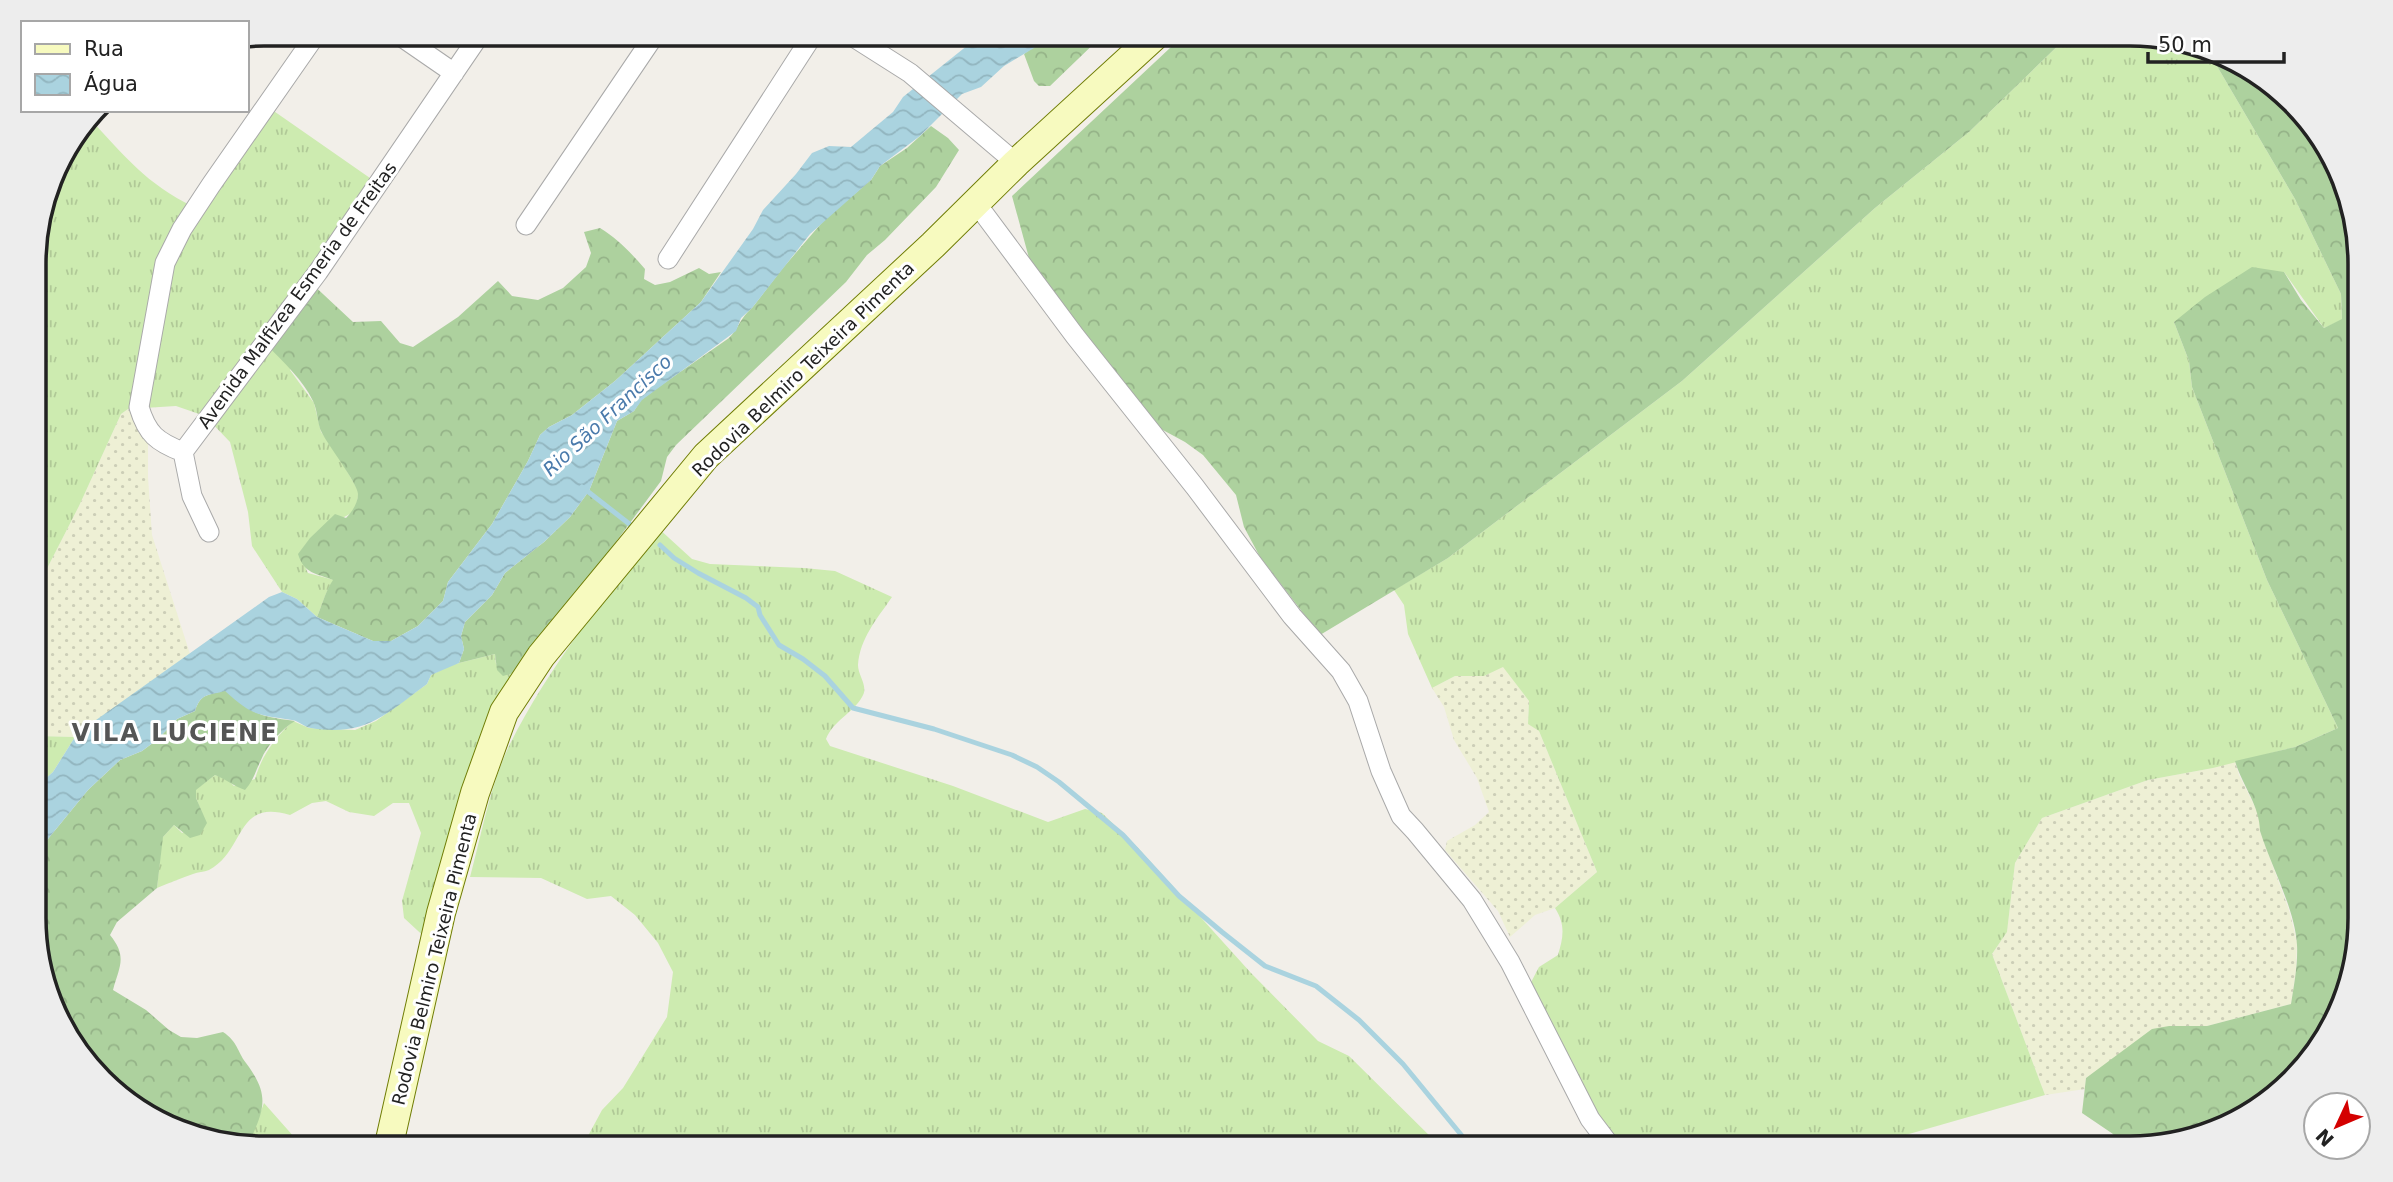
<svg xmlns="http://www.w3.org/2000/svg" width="2393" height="1182" font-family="'DejaVu Sans',sans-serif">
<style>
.farmland{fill:url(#farmland-dots)}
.grass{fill:url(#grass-tufts)}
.forest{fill:url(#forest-crowns)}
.water{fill:url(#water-waves)}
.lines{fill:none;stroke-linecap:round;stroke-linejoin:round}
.stream{stroke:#aad3df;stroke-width:5}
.minor-casing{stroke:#a9a9a9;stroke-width:21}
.secondary-casing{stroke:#707d05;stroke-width:30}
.minor{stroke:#fff;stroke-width:19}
.secondary{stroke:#f7fabf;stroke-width:28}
.labels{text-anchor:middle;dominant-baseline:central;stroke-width:6;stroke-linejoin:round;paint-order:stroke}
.street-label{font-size:18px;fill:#222;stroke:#fff}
.water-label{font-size:19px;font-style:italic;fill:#4a7aab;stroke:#fff}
.district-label{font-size:24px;font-weight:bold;letter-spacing:2px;fill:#555;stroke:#fff}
.rim{fill:none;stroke:#222;stroke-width:3.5}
</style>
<defs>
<pattern id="farmland-dots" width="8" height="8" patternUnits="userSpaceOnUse" patternTransform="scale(1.75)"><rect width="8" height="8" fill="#eef0d5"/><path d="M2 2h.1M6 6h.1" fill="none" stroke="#ccceb7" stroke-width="1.8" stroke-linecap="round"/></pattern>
<pattern id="grass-tufts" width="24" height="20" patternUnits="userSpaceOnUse" patternTransform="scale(1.75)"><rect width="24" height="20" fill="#cdebb0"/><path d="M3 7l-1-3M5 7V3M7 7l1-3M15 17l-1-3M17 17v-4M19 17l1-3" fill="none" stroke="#b0c997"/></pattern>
<pattern id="forest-crowns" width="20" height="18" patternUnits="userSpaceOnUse" patternTransform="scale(1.75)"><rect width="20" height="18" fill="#add19e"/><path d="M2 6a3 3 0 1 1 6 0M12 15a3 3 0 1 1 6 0" fill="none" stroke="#95b388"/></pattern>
<pattern id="water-waves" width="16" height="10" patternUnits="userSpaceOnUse" patternTransform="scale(1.75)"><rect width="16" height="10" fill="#aad3df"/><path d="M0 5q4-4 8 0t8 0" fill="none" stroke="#92b5bf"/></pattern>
</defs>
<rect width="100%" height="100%" fill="#f2efe9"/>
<path class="farmland" d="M128,409L148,432V477L152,535L190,654L75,737L35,736V592L79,506L121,414Z
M1503,666L1529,701L1528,723L1539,731L1597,872L1555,908L1535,915L1510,937L1498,911L1445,850L1447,841L1475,825L1489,812L1477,778L1454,740L1444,707L1432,688L1455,676H1484Z
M2235,761L2239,775L2260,817V831L2289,910L2297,942L2296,970L2291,1004L2207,1026H2169L2086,1078L2085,1089L2045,1095L1992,954L2007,932L2015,863L2042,818L2148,780L2213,768Z"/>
<path class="grass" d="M2071,33C2115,33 2178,33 2214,61L2295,199L2341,294L2342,320L2324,328L2284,272L2174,322L2189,361L2192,387L2267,580L2338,728L2295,747L2213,768L2148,780L2042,818L2015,863L2007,932L1992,954L2045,1095L1895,1138L1879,1148H1620L1607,1133L1527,990L1539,967L1558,955C1563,938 1566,925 1555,908L1597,872L1539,731L1528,724L1529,701L1503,667L1484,676H1455L1432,688L1408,634L1404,605L1394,590L1448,558L1682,381L1875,208L1969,132Z
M268,107L380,185L315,271L290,370L314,403L321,432L334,449L358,490C359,519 343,515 326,525C315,531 306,544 299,554L308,573L334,580C326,590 322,605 317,617L297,599L282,592L252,546L248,512L230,442L205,416L176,406L128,409L121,414L79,506L35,592L34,248L57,161L90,119C126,157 145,183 194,207Z
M657,527L692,559L710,564L804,568L835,571L892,597C877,619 860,638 858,665C858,676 869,686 862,697C853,713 833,721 826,739L830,746L953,786L1048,822L1085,809L1102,813L1139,849L1251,973L1318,1041L1349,1056L1442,1148L581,1149L602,1110L623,1088L667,1017L673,972L658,943L635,915L611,896L587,899L541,878L470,877C482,833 490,785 510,744C549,666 606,597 657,527Z
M495,654L496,664L513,673L430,942L404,918L402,901L421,833L409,803H393L374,816L349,812L326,801L312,803L290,815C235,798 246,850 209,870C204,872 198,872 193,874C181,878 169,883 157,888L162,838L174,825L182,833L206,823L196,798L195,790L215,775L227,779L234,786L255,779C262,755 274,739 293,721L309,728L355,730L376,721L427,684L431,675L451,665Z
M35,736L75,737L53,772L35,788Z
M264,1103L295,1138L292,1149H264L248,1145Z"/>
<path class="forest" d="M1051,33H1105L1050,86H1039L1034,81L1024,54Z
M1186,33H2071L1969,132L1875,208L1682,381L1448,558L1320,635L1260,557L1244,527L1236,495L1203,455L1185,442L1161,429L1032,269L1012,196Z
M2199,49L2231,57L2312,124L2358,234L2360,919L2336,1020L2258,1110L2144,1148H2120L2113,1134L2082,1113L2086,1078L2152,1029L2169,1026H2207L2291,1004C2294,985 2298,964 2297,945C2295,909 2271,866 2260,831C2260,806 2242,785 2235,761L2295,747L2338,728L2267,580L2192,387L2189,361L2174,322L2205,297L2252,267L2284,272L2301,300L2324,328L2342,319L2341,294L2295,199L2214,61Z
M931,126L948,138L959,150L936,187L885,240L867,255L846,282L676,445L667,457L661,481L601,562L513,673L503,676L497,670L495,654L459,663L464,649L461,636L465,622L492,595L505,573L544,542L570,517L589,491L617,421L634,411L641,400L660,386L729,338C739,328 740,318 752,308L782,269L825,219L871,180L880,166L907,148Z
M600,228C618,239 631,253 645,269L644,279L655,285L670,282L699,268L709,274L721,272L701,302L615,381L572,415L549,427L540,435L528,461L492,524L448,582L443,601L418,626L391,641H373L317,617C322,605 326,590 333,580C316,573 304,574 298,554L310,538L335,514L346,518C352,512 358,503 358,494C358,484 328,445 322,433C317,424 318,411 313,401C303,380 284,363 268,346L309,281L353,322L381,321L400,343L413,347L458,317L498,281L512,296L538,300L563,288L586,267L591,253L584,232Z
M225,690C252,714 260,717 295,721C282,729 267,745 261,760C255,772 254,780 245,790C233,786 226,779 215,775L196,790V798L207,823L200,835L190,838L174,825L163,837L157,888L117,922L110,935C128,957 119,967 113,990L146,1010L169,1030L181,1037L197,1038L223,1032C238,1042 237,1051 246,1063C271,1096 264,1110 248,1145L162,1125L81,1058L35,949V861L43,845L88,790L120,760L142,751L158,739L177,719L195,711C201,692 209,696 225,690Z"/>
<path class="water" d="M983,33H1051L1034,48L1004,66L981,87L962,94L920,136L880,166L871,180L810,234L752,308L741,318L736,331L642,400L634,411L617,421L589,491L570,517L544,542L505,573L492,595L465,622L461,636L464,649L459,663L431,675L427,684C386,714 366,737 311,728C304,727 299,721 292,720C255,714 253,716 225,691C209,696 201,692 195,711L177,719L158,739L142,751L120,760L88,790L43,845L35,861V788L53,772L75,737L89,725L269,597L282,592L297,599L317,617L373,641H391L418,626L443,601L448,582L492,524L528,461L540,435L549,427L572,415L615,381L701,302L753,229L763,210L796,174L812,153L829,146L851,147L893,112L903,97Z"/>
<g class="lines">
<path class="stream" d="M582,487L632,526
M660,545L674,558L698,573L746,598L758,607L760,615L779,645L803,659L825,676L853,708L934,729L1012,755L1037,767L1059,782L1123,835L1179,896L1222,932L1265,966L1316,986L1359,1020L1403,1064L1472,1148"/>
<g class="minor-casing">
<path id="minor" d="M396,33L454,73
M847,33L910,73L1016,163
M976,203L1075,336L1195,487L1292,616L1341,671L1358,701L1381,771L1401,816L1415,831L1472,900L1510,962L1590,1119L1612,1148
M526,225L656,33
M668,259L814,33
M183,452C157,442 147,434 139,407L165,263L182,229L211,185L317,33
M209,532L192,496L183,452L318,272L481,33"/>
</g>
<g class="secondary-casing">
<path id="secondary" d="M388,1149L441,913L475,793L504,712L541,656L706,456L933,245L1016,163L1158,33"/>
</g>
<use href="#minor" class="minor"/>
<use href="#secondary" class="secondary"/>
</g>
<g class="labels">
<g class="street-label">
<text transform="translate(297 295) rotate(-54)">Avenida Malfizea Esmeria de Freitas</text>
<text transform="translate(803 369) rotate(-44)">Rodovia Belmiro Teixeira Pimenta</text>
<text transform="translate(434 959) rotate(-76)">Rodovia Belmiro Teixeira Pimenta</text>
</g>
<g class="water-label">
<text transform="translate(607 415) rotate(-43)">Rio São Francisco</text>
</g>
<g class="district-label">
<text x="175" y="733">VILA LUCIENE</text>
</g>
</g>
<path d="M0 0H2393V1182H0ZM264 46H2130A218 218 0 0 1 2348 264V918A218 218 0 0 1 2130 1136H264A218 218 0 0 1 46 918V264A218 218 0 0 1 264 46Z" fill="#ededed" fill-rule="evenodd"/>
<path class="rim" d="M264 46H2130A218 218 0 0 1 2348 264V918A218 218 0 0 1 2130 1136H264A218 218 0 0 1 46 918V264A218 218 0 0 1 264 46Z"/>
<rect x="21" y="21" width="228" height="91" fill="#ffffff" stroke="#a7a7a7" stroke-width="2"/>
<rect x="35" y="44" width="35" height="10" fill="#f7fabf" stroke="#a7a7a7" stroke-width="2"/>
<text x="84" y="56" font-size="21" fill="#222222">Rua</text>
<rect x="35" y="74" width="35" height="21" fill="url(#water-waves)" stroke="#a7a7a7" stroke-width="2"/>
<text x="84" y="91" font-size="21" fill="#222222">Água</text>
<g transform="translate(2337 1126) rotate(226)"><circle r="33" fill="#ffffff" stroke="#a7a7a7" stroke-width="2"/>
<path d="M0-5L12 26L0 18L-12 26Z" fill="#d40000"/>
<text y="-10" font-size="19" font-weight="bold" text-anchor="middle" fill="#222222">N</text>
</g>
<path d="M2148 52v10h136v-10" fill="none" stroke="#222222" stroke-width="3.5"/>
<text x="2158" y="52" font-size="21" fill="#222222" stroke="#ffffff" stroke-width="5" paint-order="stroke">50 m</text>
</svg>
